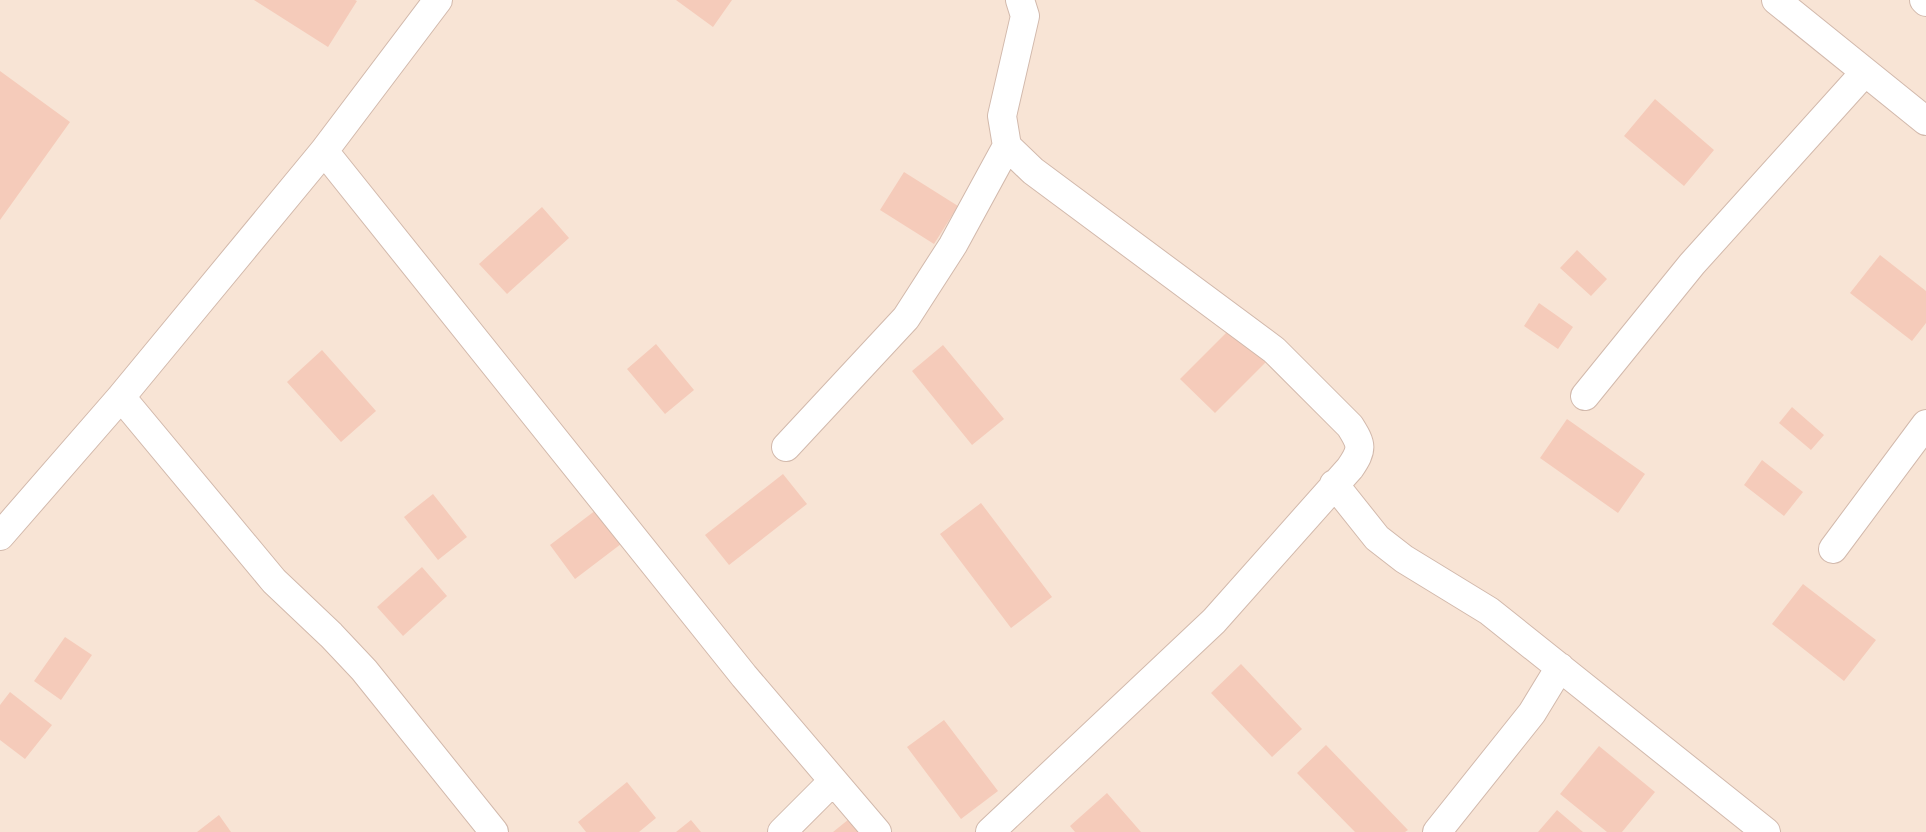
<svg xmlns="http://www.w3.org/2000/svg" width="1926" height="832" font-family="Lato,sans-serif">
<style>
.residential{fill:#f8e4d5}
.building{fill:#f5cbba}
.lines{fill:none;stroke-linecap:round;stroke-linejoin:round}
.minor-casing{stroke:#d2b9ac;stroke-width:30}
.minor{stroke:#fff;stroke-width:28}
</style>
<rect width="100%" height="100%" fill="#fdf1e4"/>
<path class="residential" d="M0,0H1926V832H0Z"/>
<path class="building" d="M254,0H355L357,1L328,47Z
M676,0H732L713,27Z
M0,71L70,122L0,220Z
M1655,99L1714,150L1684,186L1624,136Z
M904,172L958,206L934,244L880,210Z
M542,207L569,238L507,294L479,264Z
M1577,250L1607,279L1591,296L1560,268Z
M1880,255L1926,291V323L1912,341L1850,293Z
M1539,303L1573,327L1558,349L1524,326Z
M1233,326L1267,361L1215,413L1180,379Z
M656,344L694,390L665,414L627,369Z
M943,345L1004,419L972,445L912,371Z
M322,350L376,411L341,442L287,382Z
M1792,407L1824,435L1811,450L1779,423Z
M1567,419L1645,474L1618,513L1540,458Z
M1762,460L1803,492L1784,516L1744,485Z
M783,474L807,504L729,565L705,535Z
M433,494L467,537L438,560L404,517Z
M981,503L1052,597L1011,628L940,534Z
M596,510L621,544L575,579L550,545Z
M422,567L447,596L403,636L377,607Z
M1803,584L1876,640L1844,681L1772,624Z
M65,637L92,655L61,700L34,681Z
M1241,664L1302,729L1272,757L1211,693Z
M10,692L52,725L25,759L0,740V705Z
M944,720L998,791L961,819L907,747Z
M1326,745L1408,830L1405,832H1355L1297,773Z
M1599,746L1655,792L1622,832H1607L1560,794Z
M627,782L656,818L639,832H586L578,822Z
M1107,793L1141,832H1075L1070,826Z
M1557,810L1583,832H1538Z
M219,815L231,832H197Z
M854,815L868,832H833Z
M691,820L701,832H676Z"/>
<g class="lines">
<g class="minor-casing">
<path id="minor" d="M1776,0L1926,121
M1924,0L1926,2
M324,151L744,676L877,832
M1585,396L1692,264L1865,72
M121,397L274,581L331,635L364,670L494,832
M786,447L906,318L953,245L1007,146
M1334,484L1377,538L1404,559L1489,611L1766,832
M0,536L121,397L324,151L438,0
M1833,549L1926,424
M782,832L833,781
M990,832L1214,621L1350,468C1363,449 1362,445 1350,426L1274,350L1033,171L1007,146L1002,116L1025,16L1020,0
M1437,832L1532,713L1560,667"/>
</g>
<use href="#minor" class="minor"/>
</g>
</svg>
